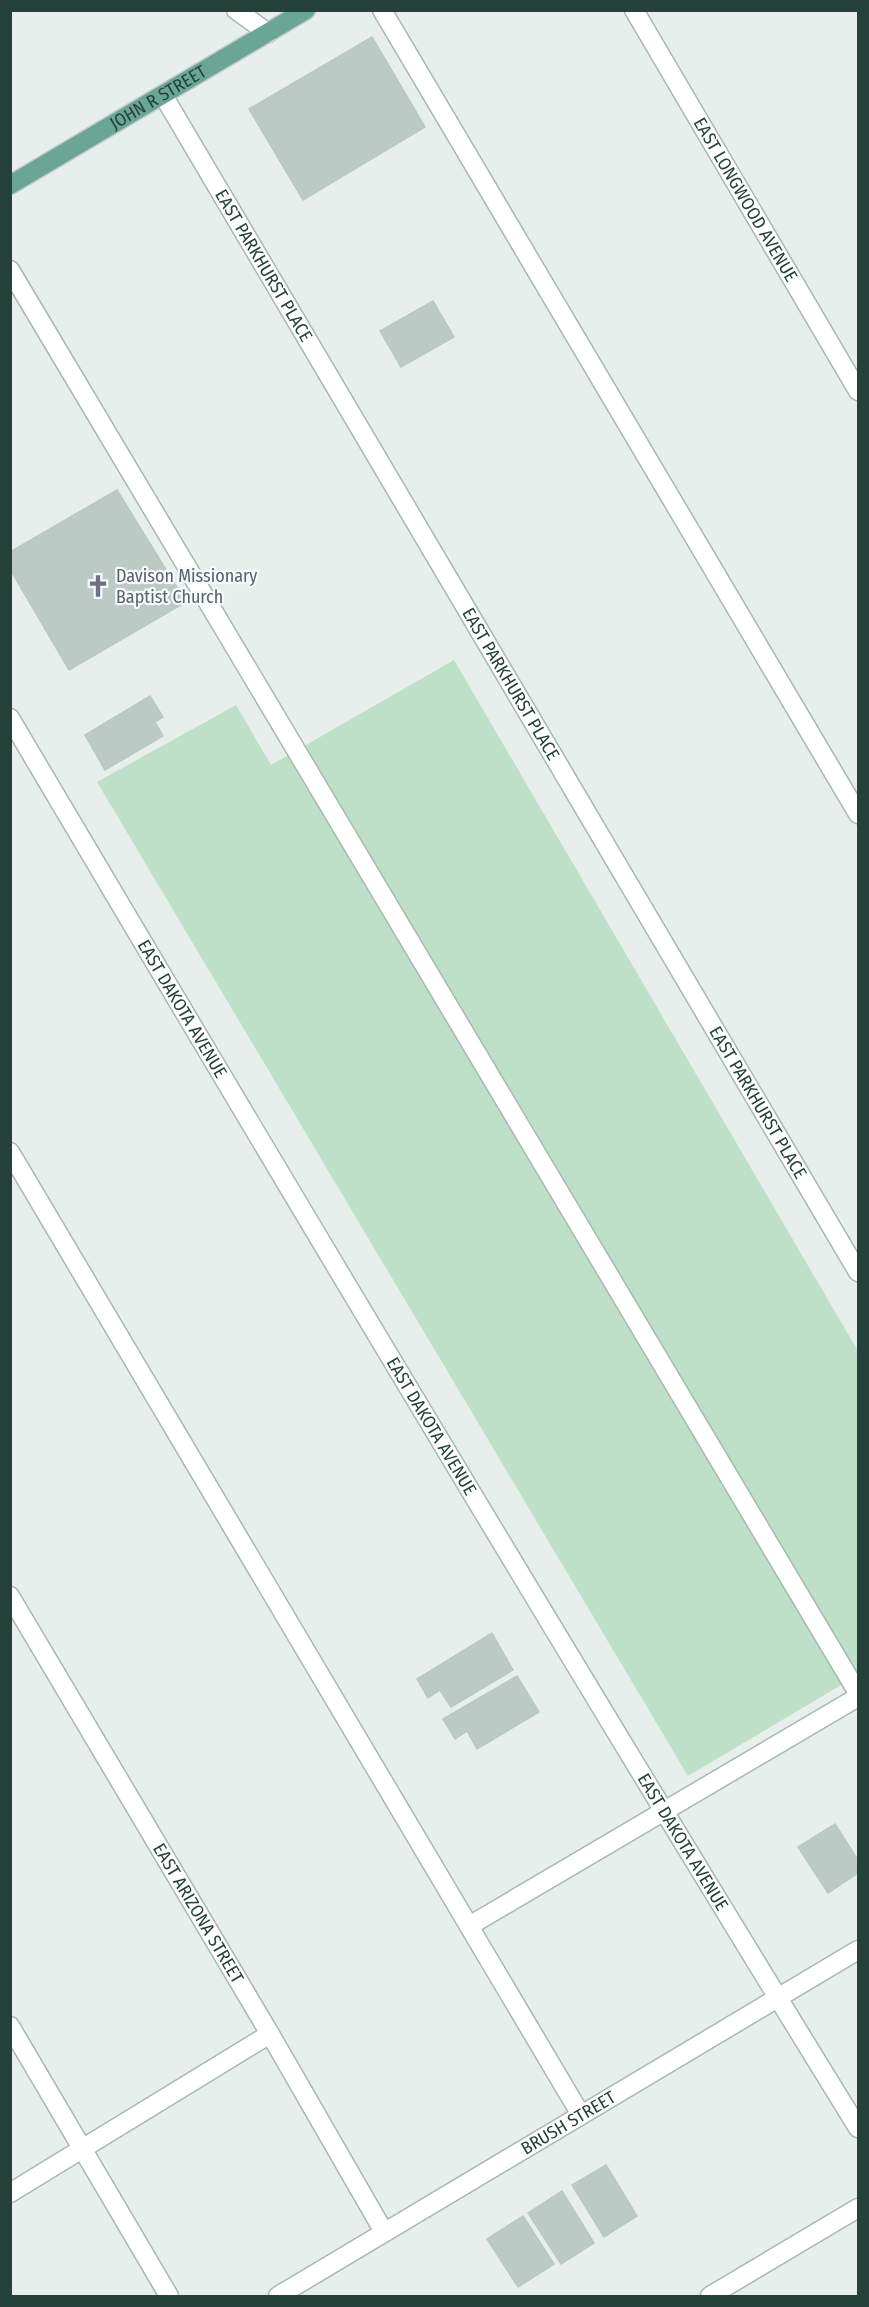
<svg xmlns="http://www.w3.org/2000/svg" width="869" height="2307" font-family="'Fira Sans Condensed',sans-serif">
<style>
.green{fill:#bfe0c8}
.building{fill:#bbcac4;stroke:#b8c9c2;stroke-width:1.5}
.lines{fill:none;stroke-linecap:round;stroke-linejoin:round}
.minor-casing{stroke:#a8b8b2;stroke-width:21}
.major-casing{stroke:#c2cac8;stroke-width:21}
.minor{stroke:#fff;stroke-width:18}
.major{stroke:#6aa596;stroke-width:18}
.labels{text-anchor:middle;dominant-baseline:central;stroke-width:4.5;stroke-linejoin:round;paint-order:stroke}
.street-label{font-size:18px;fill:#24423a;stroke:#f7fbf9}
.worship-label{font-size:18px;fill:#5b616d;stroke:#f7fbf9;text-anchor:start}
</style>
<rect width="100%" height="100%" fill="#e6efeb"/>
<path class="green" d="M454,660L858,1351V1675L688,1776L97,782L236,705L271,765Z"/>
<path class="building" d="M372,37L425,127L303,200L249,109Z
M433,301L454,337L401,367L380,331Z
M117,490L186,602L69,670L10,569V552Z
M150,696L163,717L155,722L163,736L105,770L85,735Z
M492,1633L513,1670L451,1707L440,1690L428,1698L417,1679Z
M517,1676L539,1712L477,1749L467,1731L455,1739L443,1719Z
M835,1824L858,1860V1873L828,1893L798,1847Z
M606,2165L637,2216L604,2237L572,2185Z
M562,2191L594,2243L561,2264L528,2213Z
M523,2216L554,2264L518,2287L487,2239Z"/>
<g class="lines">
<g class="minor-casing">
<g id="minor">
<path d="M236,10L268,33"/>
<path d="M382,10L858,814"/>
<path id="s1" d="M634,10L858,391"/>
<path id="s2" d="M163,95L858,1272"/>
<path d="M10,270L858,1693"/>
<path id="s3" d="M10,718C289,1190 570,1661 858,2128"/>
<path d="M10,1152L581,2115"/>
<path id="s4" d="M10,1596L270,2034L384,2232"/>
<path d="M469,1926L858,1697"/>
<path d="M10,2026L169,2296"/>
<path d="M10,2193L270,2034"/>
<path id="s5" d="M278,2296L858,1950"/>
<path d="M710,2296L858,2208"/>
</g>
</g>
<g class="major-casing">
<g id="major">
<path id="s6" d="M10,185L306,10"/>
</g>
</g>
<use href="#minor" class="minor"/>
<use href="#major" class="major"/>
</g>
<defs>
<g id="church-bare" transform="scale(1.8)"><path d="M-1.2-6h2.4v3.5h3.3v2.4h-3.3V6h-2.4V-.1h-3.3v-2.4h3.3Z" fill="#6b7280" stroke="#f7fbf9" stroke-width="2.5" paint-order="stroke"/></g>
</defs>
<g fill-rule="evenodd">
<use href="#church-bare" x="98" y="586"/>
</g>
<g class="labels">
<g class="street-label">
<text stroke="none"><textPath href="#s6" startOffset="172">JOHN R STREET</textPath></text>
<text stroke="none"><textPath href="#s1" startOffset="220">EAST LONGWOOD AVENUE</textPath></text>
<text stroke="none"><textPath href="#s2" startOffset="198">EAST PARKHURST PLACE</textPath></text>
<text stroke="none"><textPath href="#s2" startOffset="684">EAST PARKHURST PLACE</textPath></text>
<text stroke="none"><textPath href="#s3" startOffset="338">EAST DAKOTA AVENUE</textPath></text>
<text stroke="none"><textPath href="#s2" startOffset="1170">EAST PARKHURST PLACE</textPath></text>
<text stroke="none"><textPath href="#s3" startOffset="824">EAST DAKOTA AVENUE</textPath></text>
<text stroke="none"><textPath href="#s3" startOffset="1310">EAST DAKOTA AVENUE</textPath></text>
<text stroke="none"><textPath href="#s4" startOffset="369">EAST ARIZONA STREET</textPath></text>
<text stroke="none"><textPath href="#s5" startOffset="338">BRUSH STREET</textPath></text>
</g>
<g class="worship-label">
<text x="116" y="576">Davison Missionary<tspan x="116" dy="21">Baptist Church</tspan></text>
</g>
</g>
<rect width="869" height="2307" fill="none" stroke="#24423a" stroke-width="24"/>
</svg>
